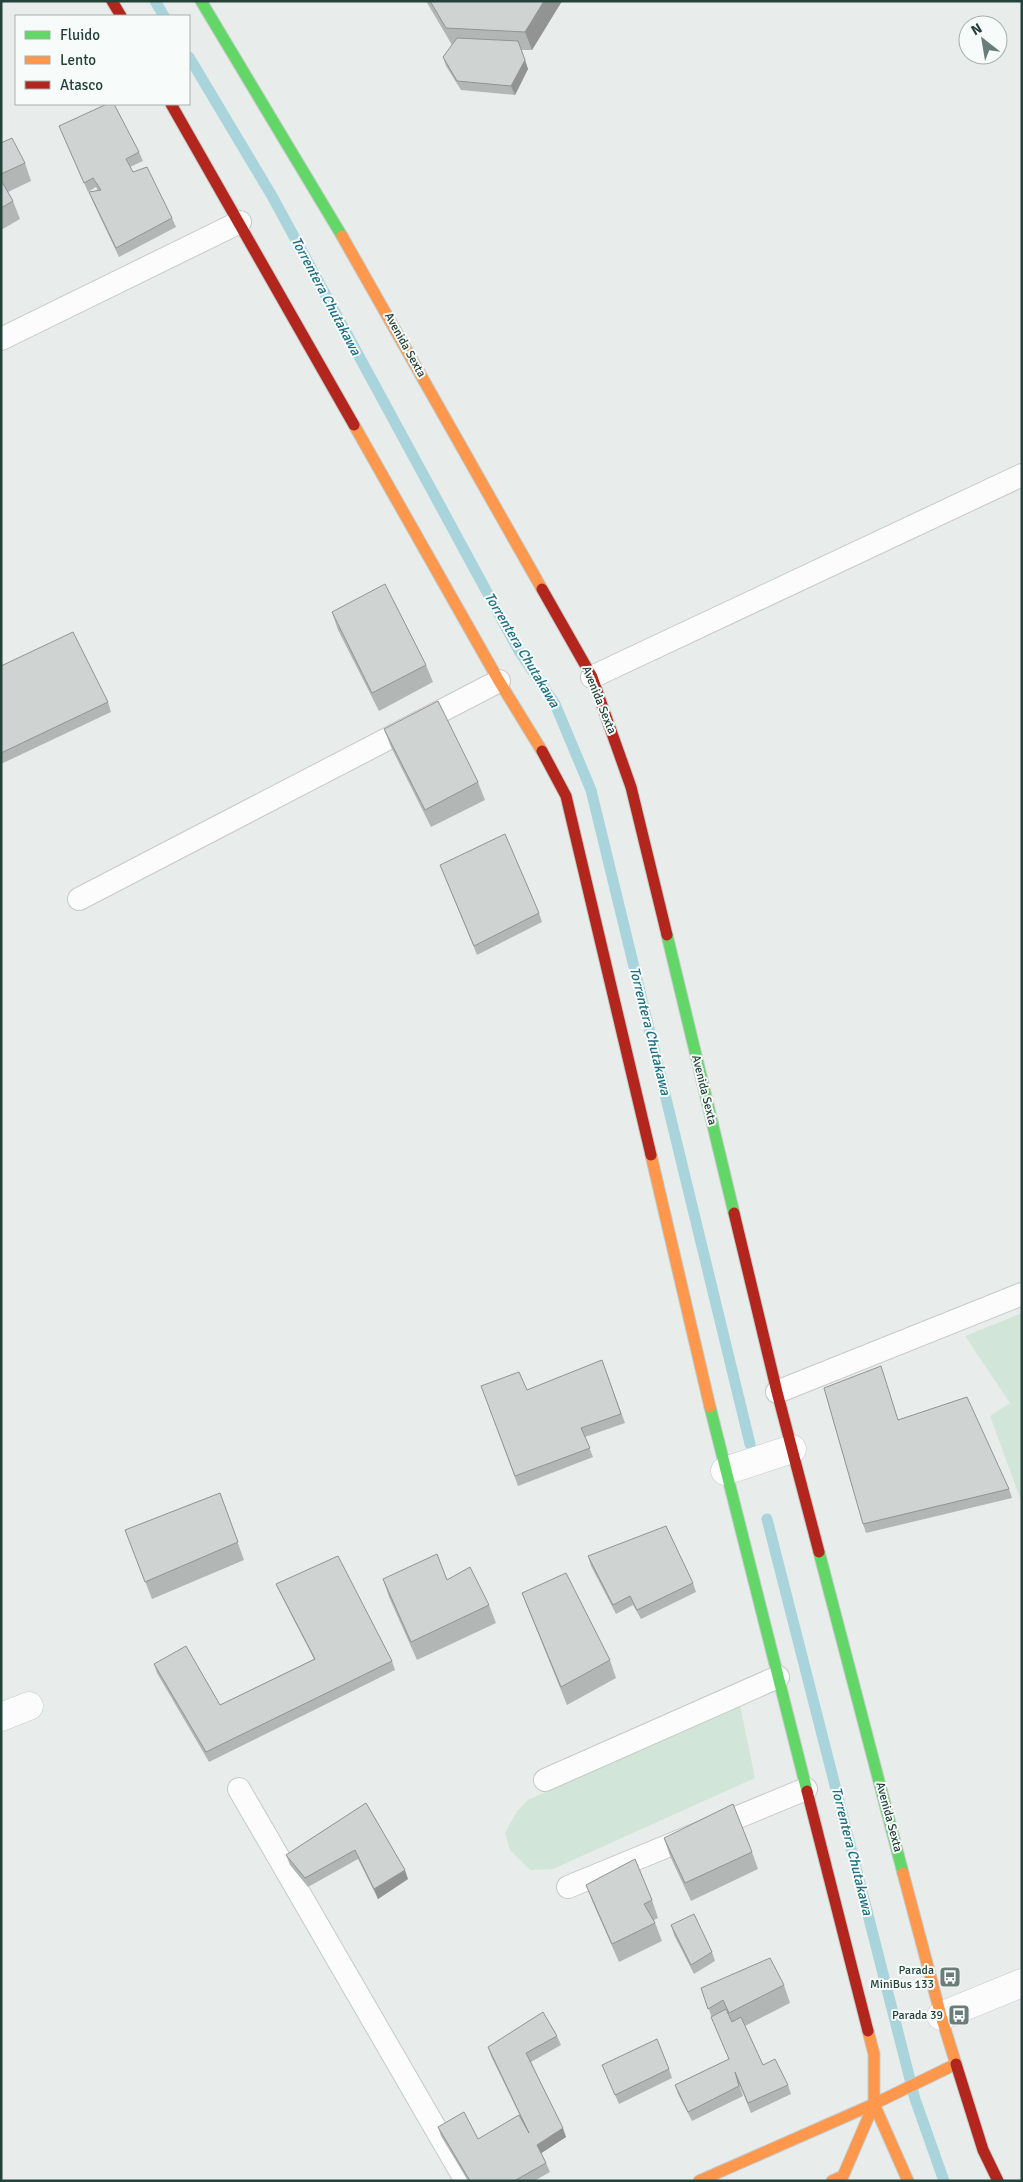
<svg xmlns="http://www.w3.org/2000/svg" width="1023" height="2182" font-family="Signika,sans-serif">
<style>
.green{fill:#d1e6d8}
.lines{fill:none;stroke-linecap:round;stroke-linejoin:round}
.stream{stroke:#a9d4db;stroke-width:11}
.lane-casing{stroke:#c5cac8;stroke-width:24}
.street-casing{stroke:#c5cac8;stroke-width:29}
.fast-casing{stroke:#c3cbc8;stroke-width:13}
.slow-casing{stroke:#c3cbc8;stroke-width:13}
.jam-casing{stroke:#c3cbc8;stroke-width:13}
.lane{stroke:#fcfcfc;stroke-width:22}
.street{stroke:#fcfcfc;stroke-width:28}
.fast{stroke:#63d668;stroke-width:11}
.slow{stroke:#ff974d;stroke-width:11}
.jam{stroke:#b3261e;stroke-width:11}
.wall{fill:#b2b6b5}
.shaded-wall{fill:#919493}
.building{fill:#cfd4d2;stroke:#919493}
.labels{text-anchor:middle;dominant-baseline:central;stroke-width:4;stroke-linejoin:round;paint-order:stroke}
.street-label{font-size:12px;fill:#24423a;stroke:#f7fbf9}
.poi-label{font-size:12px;fill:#24423a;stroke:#f7fbf9;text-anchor:end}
.water-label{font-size:14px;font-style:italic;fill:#1c6f80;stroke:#f7fbf9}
</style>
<rect width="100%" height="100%" fill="#e8edeb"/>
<path class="green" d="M1022,1313V1503L990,1416L1010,1403L965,1336Z
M740,1705L755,1778L553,1869L530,1870L510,1850L505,1833L517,1811L528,1800Z"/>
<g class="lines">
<path class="stream" d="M155,1L164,16
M189,57L272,196L519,651L555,704L591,790L750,1444
M767,1519L915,2099L944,2181"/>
<g class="lane-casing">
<path id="lane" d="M1,339L240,222
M592,677L1022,475
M79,899L499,681
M777,1392L1022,1294
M545,1780L778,1677
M239,1789L466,2181
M568,1887L806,1789"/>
</g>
<g class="street-casing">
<path id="street" d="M725,1471L792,1449
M1,1717L29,1706
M941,2016L1022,1983"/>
</g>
<g class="fast-casing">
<path id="fast" d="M201,1L342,236
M667,935L734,1213
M710,1407L807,1791
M819,1552L903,1873"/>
</g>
<g class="slow-casing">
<path id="slow" d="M342,236L542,589
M354,425L499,681L542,751
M651,1155L710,1407
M903,1873L941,2016L956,2064
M868,2031L874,2054V2104L908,2181
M699,2181L874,2104L956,2064
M832,2181L843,2176L874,2104"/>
</g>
<g class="jam-casing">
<path id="jam" d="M112,1L121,16
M171,104L354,425
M542,589L592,677L631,787L667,935
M542,751L566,796L651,1155
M734,1213L777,1392L819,1552
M807,1791L868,2031
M956,2064L983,2150L998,2181"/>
</g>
<use href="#lane" class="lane"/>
<use href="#street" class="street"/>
<use href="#fast" class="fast"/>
<use href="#slow" class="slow"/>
<use href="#jam" class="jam"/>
</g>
<path class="wall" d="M426,1H562L532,50H521L528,69L515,95L461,90L446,66L443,57L452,45Z
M59,126L139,152L143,161L130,167L133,172L172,218L176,227L119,257L93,202L89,192L98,191L96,187L88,192Z
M1,143L25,163L31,181L8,192L13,201L20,219L1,230Z
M332,612L426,665L433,682L379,711L338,630Z
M1,666L108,702L111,712L1,764Z
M384,729L478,782L485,800L431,827L391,747Z
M440,865L539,913L542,922L477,955Z
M602,1360L625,1423L585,1437L593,1457L518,1486L485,1396L527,1390Z
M898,1419L1009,1489L1012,1498L866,1533L863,1524Z
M220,1493L244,1560L152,1599L125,1530Z
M588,1556L693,1583L696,1592L641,1619L633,1605L616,1614L591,1566Z
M383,1579L447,1580L489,1605L496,1623L417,1660L389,1597Z
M276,1584L392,1661L395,1670L209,1762L157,1673L154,1664L220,1705L314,1659L280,1593Z
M522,1593L610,1660L616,1678L567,1705L529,1611Z
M366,1803L408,1879L378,1899L358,1859L308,1887L290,1865L286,1855Z
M664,1838L752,1852L758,1869L691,1901L670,1856Z
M586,1885L652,1900L658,1918L654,1920L662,1941L619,1962L593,1903Z
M671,1925L712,1952L715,1961L694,1974L674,1935Z
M784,1985L790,2003L745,2026L763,2065L788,2085L791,2094L751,2113L738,2081L743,2096L692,2121L678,2094L675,2085L729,2059L715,2026L701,1988Z
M557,2036L561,2045L531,2062L566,2137L541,2153L546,2163L550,2172L534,2181H468L441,2136L438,2127L478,2139L522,2120L491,2056L488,2047Z
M602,2065L669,2069L672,2078L619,2104Z"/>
<path class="shaded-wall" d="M544,1H562L532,50L525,32Z
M525,60L528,69L515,95L511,86Z
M405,1870L408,1879L378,1899L374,1889Z
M563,2128L566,2137L540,2154L537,2145Z"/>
<path class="building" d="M430,1H544L525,32L446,28Z
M457,38L518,41L525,60L511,86L457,81L443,57Z
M107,104H114L139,152L126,159L133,172L147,167L172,218L116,248L89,192L101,190L93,178L84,183L59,126Z
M12,138L25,163L1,174V143Z
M1,180L13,201L1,208Z
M385,584L426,665L372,693L332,612Z
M73,632L108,702L1,753V666Z
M438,701L478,782L425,810L384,729Z
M505,834L539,913L474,946L440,865Z
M602,1360L621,1414L581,1428L590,1448L515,1476L481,1386L519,1372L527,1390Z
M881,1366L898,1420L967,1397L1009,1489L863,1524L824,1388Z
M220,1493L238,1542L145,1582L125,1530Z
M666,1526L693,1583L637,1610L630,1596L613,1605L588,1556Z
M437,1554L447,1580L470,1567L489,1605L411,1642L383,1579Z
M338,1556L392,1661L206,1752L154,1664L186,1646L220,1705L315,1659L276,1584Z
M566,1573L610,1660L561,1687L522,1593Z
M366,1803L405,1870L374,1889L355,1850L305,1878L286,1855Z
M733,1804L752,1852L685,1883L664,1838Z
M635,1859L652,1900L644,1904L655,1923L612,1944L586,1885Z
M694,1914L712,1952L691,1965L671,1925Z
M770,1958L784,1985L729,2013L723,2000L708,2009L701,1988Z
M726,2009L732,2022L741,2017L763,2065L775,2059L788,2085L748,2103L735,2072L739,2086L688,2112L675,2085L729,2059L711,2017Z
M543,2012L557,2036L526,2053L563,2128L537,2145L546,2163L514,2181H470L438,2127L464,2112L478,2139L519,2115L529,2133L488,2047Z
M657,2039L669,2069L615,2095L602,2065Z"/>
<defs>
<g id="bus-square" transform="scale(1.125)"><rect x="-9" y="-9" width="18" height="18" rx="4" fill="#697e78" stroke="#f7fbf9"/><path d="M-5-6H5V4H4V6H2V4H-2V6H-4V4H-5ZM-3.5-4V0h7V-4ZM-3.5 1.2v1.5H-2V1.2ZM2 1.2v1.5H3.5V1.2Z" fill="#fff"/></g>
</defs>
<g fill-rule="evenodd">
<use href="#bus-square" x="950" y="1977"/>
<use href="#bus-square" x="959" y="2015"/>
</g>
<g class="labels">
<g class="street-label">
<text transform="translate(405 345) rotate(61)">Avenida Sexta</text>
<text transform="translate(599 700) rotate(68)">Avenida Sexta</text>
<text transform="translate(704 1090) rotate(76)">Avenida Sexta</text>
<text transform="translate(889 1817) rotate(75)">Avenida Sexta</text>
</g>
<g class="poi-label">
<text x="934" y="1970">Parada<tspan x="934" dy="14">MiniBus 133</tspan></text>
<text x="943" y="2015">Parada 39</text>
</g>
<g class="water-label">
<text transform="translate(326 296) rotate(62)">Torrentera Chutakawa</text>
<text transform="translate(522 650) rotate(59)">Torrentera Chutakawa</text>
<text transform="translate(650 1031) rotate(76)">Torrentera Chutakawa</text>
<text transform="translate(852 1851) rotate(76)">Torrentera Chutakawa</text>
</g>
</g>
<rect width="1023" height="2182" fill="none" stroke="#24423a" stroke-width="5"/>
<rect x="15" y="15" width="175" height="90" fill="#f7fbf9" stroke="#a3b1ad"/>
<rect x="25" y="31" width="25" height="8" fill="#63d668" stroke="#a3b1ad"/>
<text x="60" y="40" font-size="15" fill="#24423a">Fluido</text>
<rect x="25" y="56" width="25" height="8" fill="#ff974d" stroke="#a3b1ad"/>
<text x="60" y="65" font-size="15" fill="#24423a">Lento</text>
<rect x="25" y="81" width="25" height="8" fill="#b3261e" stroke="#a3b1ad"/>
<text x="60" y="90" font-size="15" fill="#24423a">Atasco</text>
<g transform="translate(983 40) rotate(329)"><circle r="24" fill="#f7fbf9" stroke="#a3b1ad"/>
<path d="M0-4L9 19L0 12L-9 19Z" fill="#697e78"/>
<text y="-8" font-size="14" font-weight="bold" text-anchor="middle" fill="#24423a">N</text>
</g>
</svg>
